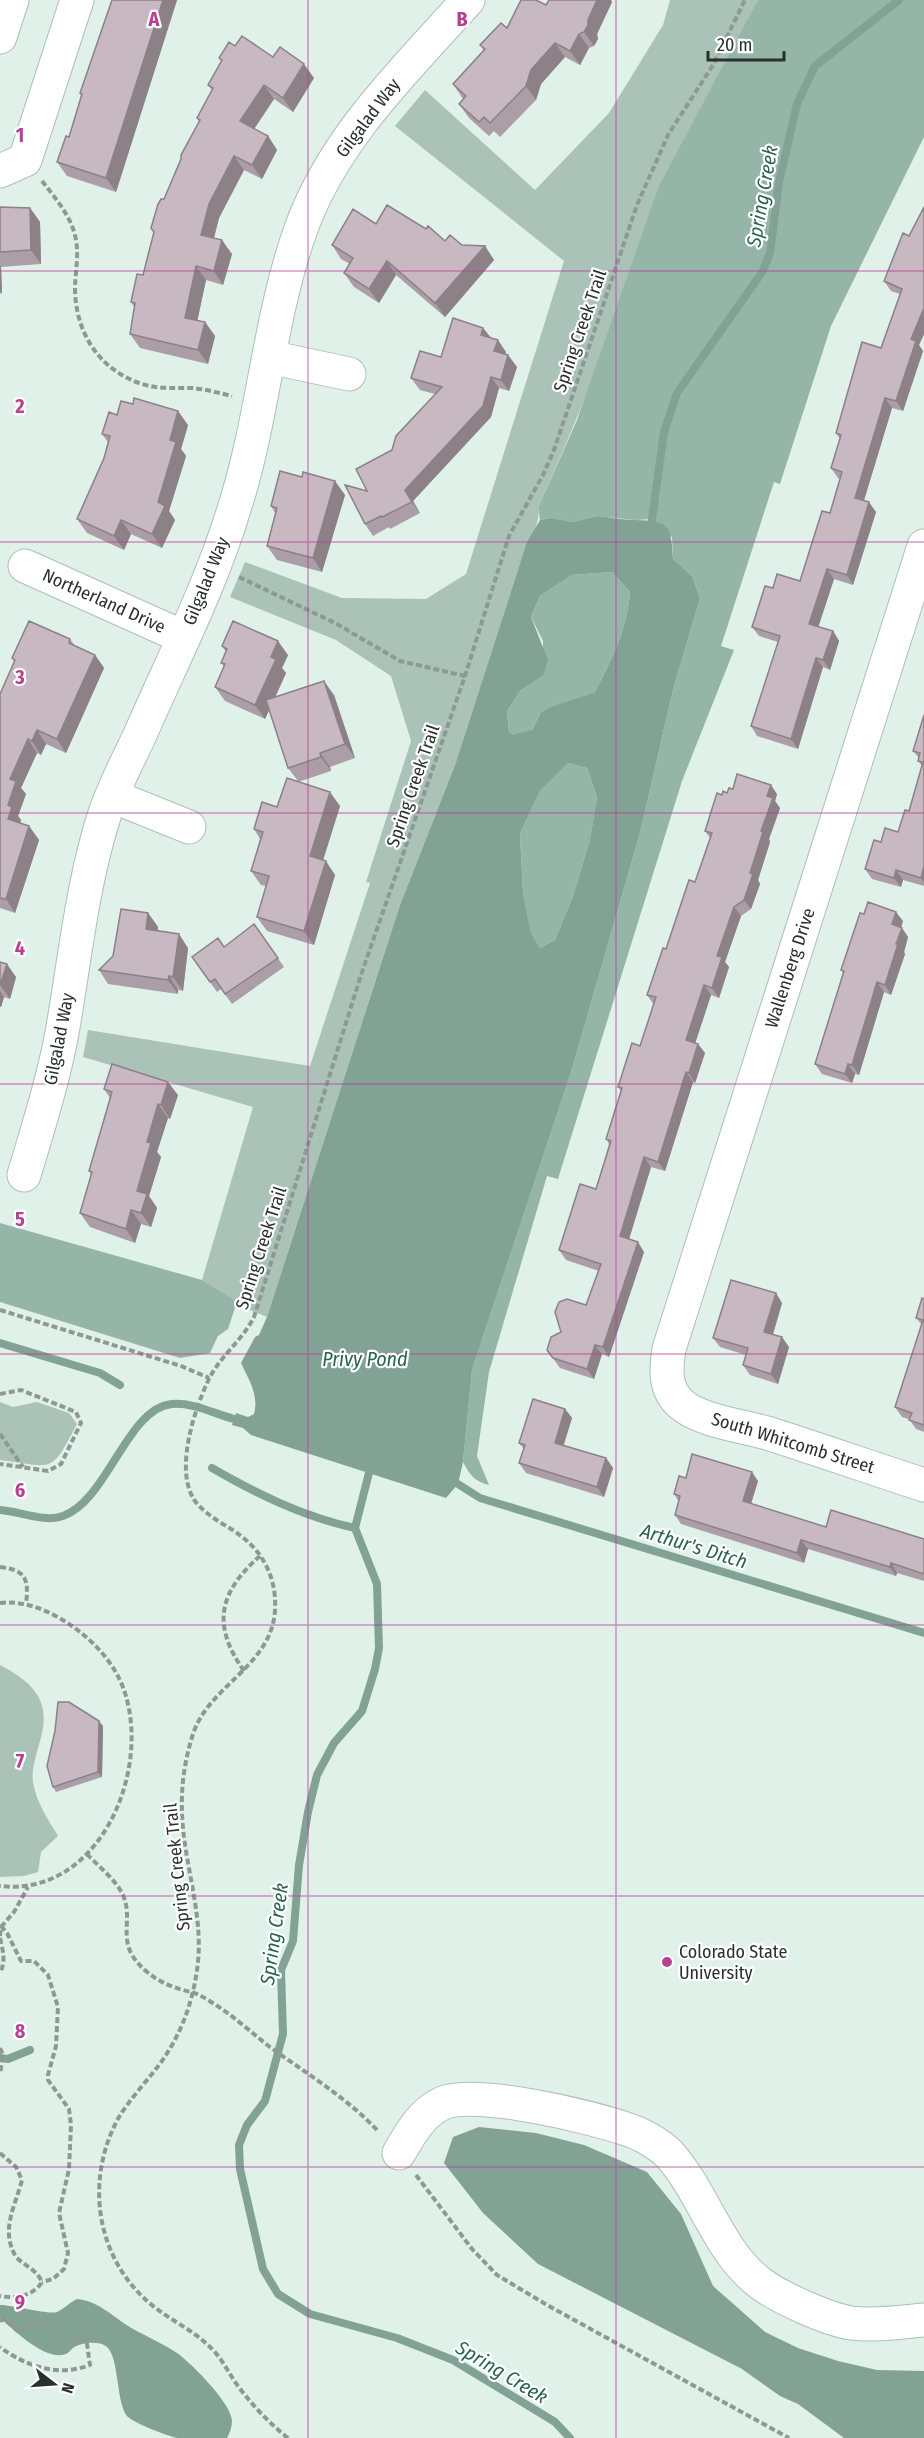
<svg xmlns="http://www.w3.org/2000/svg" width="924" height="2438" font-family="'Fira Sans Condensed',sans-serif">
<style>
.green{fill:#aac2b8}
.forest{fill:#95b5a8}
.water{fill:#82a295;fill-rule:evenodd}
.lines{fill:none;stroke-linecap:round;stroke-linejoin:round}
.stream{stroke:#82a295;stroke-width:8}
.minor-casing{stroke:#aebfb8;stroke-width:35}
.path{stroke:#8d9993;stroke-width:4;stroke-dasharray:6 3;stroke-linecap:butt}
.minor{stroke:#fff;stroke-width:33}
.wall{fill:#ab9ea6}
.shaded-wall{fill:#8b8187}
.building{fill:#c7b8c1;stroke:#8b8187;stroke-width:1.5}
.grid{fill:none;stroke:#b83f91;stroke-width:1.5;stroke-opacity:0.55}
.poi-dot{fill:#b83f91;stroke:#fff;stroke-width:2}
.labels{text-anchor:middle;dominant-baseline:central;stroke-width:4.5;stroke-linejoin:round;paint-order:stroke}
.street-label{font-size:18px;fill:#2a302d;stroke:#fff}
.poi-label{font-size:18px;fill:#2a302d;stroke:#fff;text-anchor:start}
.water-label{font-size:20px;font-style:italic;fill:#286350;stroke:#fff}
.grid-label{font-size:20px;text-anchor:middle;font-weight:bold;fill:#b83f91;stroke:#fff;stroke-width:4.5;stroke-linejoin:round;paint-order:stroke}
</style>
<rect width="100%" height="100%" fill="#e0f1e9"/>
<path class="green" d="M670,0H758C674,164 613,340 538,508C541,526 526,546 520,564L455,765L400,905L267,1317L243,1307L202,1280L253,1107L83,1057L88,1030L310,1066L370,883L366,882L411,741L391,676L336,640L230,597L245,562L342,598L426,599L466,574L564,261L395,126L425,90L535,190L609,113L663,25Z
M0,1402L13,1407L37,1402L69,1413L77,1424C50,1475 55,1467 0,1460Z
M0,1665C34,1683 52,1701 40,1741C37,1753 31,1769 33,1782C36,1802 48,1819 58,1836L41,1852L38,1872L24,1876L0,1877Z"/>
<path class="forest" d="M758,0H924V137L831,326L780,484L774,482L721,646L734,650L682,781L558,1179L547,1176L489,1372L477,1456L489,1485C475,1482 469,1474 463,1462L472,1370L572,1069L640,833L673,690L700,598L692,576L673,559L672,537L652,519L635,520L597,516L573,522L552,518L540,520L538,508L577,420L659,186Z
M612,572L630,592C627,630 612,659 595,692L552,706L541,712L532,730L514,736L509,732L507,711L521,690L543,676V641L531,617L540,596L572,575Z
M568,763L587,768L597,797L590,839L573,896L555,940L540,948L531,934L523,893L520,834L540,791Z
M0,1223L202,1280L237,1302L228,1329L218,1336L210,1353L180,1358L0,1302Z"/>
<path class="water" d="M597,516C609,517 622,520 635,520C670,521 671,525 673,559L692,576L700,598L673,690L640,833L572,1069L472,1370L463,1462L458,1484L446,1498L251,1435L243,1428L232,1425L236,1413L248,1417L254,1414C259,1395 249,1380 241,1363L255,1337L259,1335L267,1317L400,905L455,765L527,542L540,520L552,518L573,522ZM612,572L630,592C627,630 612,659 595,692L552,706L541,712L532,730L513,735L509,732L507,711L521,690L543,676L548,660L531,617L540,596L572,575ZM568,763L587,768L597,797L590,839L573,896L555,940L540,948L531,933L523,893L520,834L540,791Z
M479,2127L536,2133L584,2145L647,2172L681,2214L713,2286L765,2332L798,2348L838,2361L877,2370L924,2371V2438H844L798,2404L780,2396L742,2369L538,2264L483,2213L444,2163L453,2137Z
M77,2299C97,2301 109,2313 125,2324C142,2335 161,2342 177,2353C192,2364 230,2402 232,2420C232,2427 230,2433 227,2438C212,2438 192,2438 177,2438C168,2436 133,2423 127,2416C115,2400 120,2352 104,2345C96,2341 80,2343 73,2348C72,2349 67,2354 66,2354C46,2362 14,2330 0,2318V2305C13,2305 49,2315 57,2312C64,2309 69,2303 77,2299Z"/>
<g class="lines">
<path class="stream" d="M652,519L664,432L677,393L763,271L770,253L779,182L797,104L815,66L899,0
M0,1343L100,1373L120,1385
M212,1468C257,1494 304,1517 355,1528
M369,1473L355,1528L377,1584L379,1648L375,1669L362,1711L334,1743L317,1775L308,1812L299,1865L293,1941L281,1970L283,2034L265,2101L247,2125L239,2145L240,2169L263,2269L278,2294L310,2314L397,2338L453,2360L555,2422L570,2438
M458,1484L480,1498L924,1633
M0,1510C19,1511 45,1523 63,1516C108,1500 127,1408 172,1404C192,1402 215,1414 234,1419
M0,2058L8,2059L30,2050"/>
<g class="minor-casing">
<path id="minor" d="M0,37L12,0
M0,171L25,160L77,0
M269,357L349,374
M924,546L669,1349C666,1369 664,1389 681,1404C700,1421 743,1426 767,1433C820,1450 872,1468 924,1485
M25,566L183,637
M112,796L189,827
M24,1175C38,1128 53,1081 62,1033C75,959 82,884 105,813C114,787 127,762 139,737C172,661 211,586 235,506C264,415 269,316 302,226C335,137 406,69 468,0
M399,2153C410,2134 422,2112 443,2103C476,2089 591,2117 626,2129C640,2133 659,2144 669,2154C704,2193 718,2251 760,2283C780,2298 827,2319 851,2323C874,2326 901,2322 924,2320"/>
</g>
<path class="path" d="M42,181C56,199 72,217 76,240C79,257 75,273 75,290C76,333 99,370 142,384C158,389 175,388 192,388C205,389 219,393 232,396
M239,577L335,623L400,661L465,676
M0,1310L181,1366L209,1378
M0,1394L21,1390L76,1412L81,1423L61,1464L48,1471L0,1464
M0,1434L23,1467
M0,1567C26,1570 29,1579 26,1604
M0,1603C26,1600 52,1612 72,1626C96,1643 116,1665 125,1693C151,1774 98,1897 0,1886
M244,1671C211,1624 219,1592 261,1555
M87,1854C99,1867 116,1880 123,1895C135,1923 113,1943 146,1971C160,1983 174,1988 191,1992C200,1994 211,2002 219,2007C237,2019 253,2034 270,2047C307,2074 346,2097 378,2131
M1,1926L7,1933L21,1961H34L48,1975L58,2007L56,2046L48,2075V2080L69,2109L71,2125L69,2169L59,2213L68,2253L64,2269L53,2279L42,2282
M1,1927L14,1912L28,1887
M0,1936L1,1927
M0,1938C3,1951 6,1961 0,1973
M0,2048L3,2055L0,2074
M0,2153L16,2167L22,2180C15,2207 0,2230 16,2257C25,2266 37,2270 42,2282C33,2296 16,2299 0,2296
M416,2175L472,2249L497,2275L547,2305L789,2438
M0,2321L5,2319L19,2332L39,2322L61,2342L86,2337L90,2365C58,2377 27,2367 0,2347
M288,2438C269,2423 253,2406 238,2386C229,2374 223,2360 212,2349C192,2328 164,2318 144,2298C94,2251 86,2176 119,2117C130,2099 146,2082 159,2065C182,2034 194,1999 198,1962C203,1911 183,1861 182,1811C181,1785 185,1759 193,1734C209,1685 272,1666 275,1610C277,1574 260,1547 231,1529C218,1521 204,1513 195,1501C174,1471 194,1411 208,1381C219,1357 242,1341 254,1317L361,975L465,676L509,536L543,475L554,450L637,205L668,135L713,65L745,0"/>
<use href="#minor" class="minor"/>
</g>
<path class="wall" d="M112,0H177L116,192L67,176L57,162L69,137L81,96L80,93Z
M549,0H611L612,2L597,34L598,39L594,46L589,48L580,65L565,57L541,84L536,100L500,137L494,131L489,136L469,118L459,104L463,99L453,84L484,51L480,45L546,5Z
M235,46L273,57L314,78L293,112L274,99L254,129L268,136L277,150L262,179L244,170L219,218L214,238L232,254L223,285L206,280L197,321L205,322L215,336L208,364L140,348L130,334L135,308L131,302L143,275L154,233L151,228L199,122L197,118L212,90L208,85L221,61L219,58Z
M0,207L30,208L40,222L41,264L1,267L2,293L0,294Z
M924,207V334L919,345L923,351L903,411L892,408L864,500L876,512L853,585L834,579L818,627L833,631L839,641L830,670L823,667L798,749L757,736L751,726L778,642L759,636L752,627L773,588L800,581L830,513L840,479L838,478L831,468L840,439L836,433L881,348L900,294L891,291L884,281Z
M376,224L462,245L485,246L494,260L445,317L396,275L379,303L354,287L344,273L350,264L341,259L332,245Z
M483,328L491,338L506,352L505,354L508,355L517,367L509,391L499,388L491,417L413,501L420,513L390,529L389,527L373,536L365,524L367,491L392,450L435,394L420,390L411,378Z
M188,425L181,449L186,456L169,511L175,520L162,548L131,534L124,550L87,533L77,519L104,458L108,442L102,434Z
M335,481L345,495L322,572L277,560L267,546L275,513L271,506Z
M70,639L75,646L95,655L104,668L66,753L46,744L41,755L37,753L21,788L26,794L18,816L21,820L20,823L29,826L39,840L15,913L0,908V694L14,662L12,658Z
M222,646L288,655L282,668L286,673L275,698L334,695L355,758L330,767L331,771L298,782L340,806L323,860L335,875L314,945L267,931L257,917L266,886L261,885L251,871L260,839L254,829L277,807L298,781L288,768L269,710L265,719L225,701L215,687L224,666L221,663L226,652Z
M924,715V886L903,880L901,887L872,879L865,869L881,842L898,832L909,811L922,766L918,761L919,758L913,751Z
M733,789L777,794L775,801L780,808L769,839L770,842L758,880L760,884L751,909L741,916L725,962L729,967L719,998L711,995L695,1043L698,1044L705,1053L695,1083L693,1082L665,1171L651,1167L629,1239L644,1252L609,1357L602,1354L594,1379L560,1368L547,1350L561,1332L586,1305L599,1271L566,1260L559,1250L596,1189L609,1144L606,1139L621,1091L618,1087L640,1046L654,1005L647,995L666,949L695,882L710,838L705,831L722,795Z
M148,913L158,927V931L188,948L183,991L178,990V994L108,984L99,970L113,956Z
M864,914L903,921L901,927L908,937L904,952L905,954L891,995L884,992L859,1075L855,1074L852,1083L822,1074L815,1064L843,973L841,970Z
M254,924L284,967L232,1004L221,989L217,992L192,957L224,947Z
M0,962L16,977L10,999L4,997L1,1007H0Z
M104,1089L178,1095L170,1119L168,1118L157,1152L161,1157L149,1196L157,1208L151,1227L141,1224L135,1243L90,1227L80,1213L91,1174L89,1171L110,1098Z
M924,1299V1432L916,1429L909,1419L902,1417L895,1407L922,1325L916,1318Z
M782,1303L773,1334L789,1347L778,1384L750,1375L743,1365L746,1355L720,1347L713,1338Z
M565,1409L572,1418L564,1445L606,1458L613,1468L604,1497L526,1473L519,1463L524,1449L519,1443Z
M686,1478L758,1481L751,1504L826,1527L924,1539V1581L897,1573L896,1576L808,1549L804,1563L681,1524L675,1515L679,1502L674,1494Z
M103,1726L102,1777L56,1792L53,1787L55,1731Z"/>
<path class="shaded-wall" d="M163,0H177L116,192L106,178Z
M597,0H611L612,2L597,34L598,39L594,46L584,32L588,20Z
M579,34L589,48L580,65L570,51Z
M555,43L565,57L541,84L536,100L526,86L531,70Z
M304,64L314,78L293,112L283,98Z
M264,85L274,99L250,135L240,121Z
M268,136L277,150L262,179L252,165Z
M234,156L244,170L219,218L211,249L201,235L209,204Z
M30,208L40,222L41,264L31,250Z
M222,240L232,254L223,285L214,271Z
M485,246L494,260L445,317L435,303Z
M387,261L396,275L379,303L369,289Z
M0,265L1,267L2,293L0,291Z
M196,266L206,280L195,332L185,318Z
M924,308V334L919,345L923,351L903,411L896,401L911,339Z
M205,322L215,336L208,364L198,350Z
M483,328L492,339L481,335Z
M498,340L506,352L502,363L494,351Z
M508,355L517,367L509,391L501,380Z
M491,377L499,388L491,417L413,501L420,513L412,502L405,490Z
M885,398L892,408L862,507L855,498Z
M178,411L188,425L181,449L186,456L169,511L175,520L162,548L152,534L170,440Z
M335,481L345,495L322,572L313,558Z
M869,502L876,512L853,585L847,575Z
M121,520L131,534L124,550L114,536Z
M827,569L834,579L816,634L809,624Z
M833,631L839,641L830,670L823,660Z
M278,641L288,655L282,668L286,673L265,719L255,705L271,657Z
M95,655L104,668L66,753L57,739Z
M816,658L823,667L798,749L791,739Z
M324,681L334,695L355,758L345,744Z
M37,730L46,744L41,755L32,741Z
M28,739L37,753L21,788L26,794L18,816L21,820L18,832L8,819L10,779Z
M320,753L330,767L331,771L321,757Z
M771,785L777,794L775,801L780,808L769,839L770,842L758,880L760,884L751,909L744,900L750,873L761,831L767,796Z
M330,792L340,806L320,870L310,856Z
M29,826L39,840L15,913L6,899Z
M326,861L335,875L314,945L304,931Z
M924,866V883L921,878Z
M896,870L903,880L901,887L894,878Z
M734,907L741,916L725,962L729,967L719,998L712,988L717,956Z
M896,912L903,921L899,934L892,924Z
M148,913L158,927L156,943L146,929Z
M902,928L908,937L904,952L905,954L891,995L885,985Z
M179,934L188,948L183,991L173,977Z
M7,964L16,977L10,999L0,985Z
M169,976L178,990V994L168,980Z
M877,982L884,992L859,1075L852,1065Z
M704,985L711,995L693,1050L686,1040Z
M0,991L4,997L1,1007L0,1005Z
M698,1044L705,1053L695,1083L689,1073Z
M848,1064L855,1074L852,1083L845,1074Z
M686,1072L693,1082L665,1171L658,1162Z
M168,1082L178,1095L170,1119L161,1105Z
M158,1104L168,1118L157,1152L161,1157L149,1196L157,1208L151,1227L141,1213L137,1191L147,1142Z
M644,1157L651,1167L627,1246L620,1236Z
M131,1210L141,1224L135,1243L126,1229Z
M638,1242L644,1252L609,1357L603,1347Z
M776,1293L782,1303L771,1341L764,1332Z
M782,1337L789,1347L778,1384L771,1374Z
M595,1345L602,1354L594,1379L587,1369Z
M565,1409L572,1418L561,1452L555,1443Z
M606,1458L613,1468L604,1497L597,1487Z
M752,1472L758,1481L749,1510L743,1501Z
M801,1540L808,1549L804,1563L797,1553Z
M891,1563L897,1573L896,1576L890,1567Z
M99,1721L103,1726L102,1777L98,1772Z"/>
<path class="building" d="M112,0H163L106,178L57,162L66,136L69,137L82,94L80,93Z
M521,0H536L546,5L549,0H597L588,20V25L584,32L579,34L570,51L555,43L531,70L526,86L490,123L484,117L479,122L459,104L466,96L453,84L485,49L480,45L501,23L507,28Z
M242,36L273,57L280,47L304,64L283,98L264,85L240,121L268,136L252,165L234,156L209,204L201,235L222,240L214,271L196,266L185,318L205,322L198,350L130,334L135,303L131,302L137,274L143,275L154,232L151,228L158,204L161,199H164L181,159V155L200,120L197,118L213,88L208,85L222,60L219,58L229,42L235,46Z
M387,205L426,229L428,226L445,241L450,235L462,245L485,246L435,303L387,261L369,289L344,273L353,258L332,245L353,209L376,224Z
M0,207L30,208L31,250L0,252Z
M924,207V308L911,339L916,341L896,401L885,398L855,498L869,502L847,575L827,569L809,624L833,631L823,660L816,658L791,739L751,726L780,636L752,627L765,586L773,588L777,574L800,581L822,511L830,513L842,472L831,468L841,435L836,433L862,342L881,348L902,289L884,281L903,233L909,236Z
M453,318L483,328L481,335L498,340L494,351L508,355L501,380L491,377L483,406L405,490L412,502L382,517L381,516L365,524L345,485L367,491L356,469L392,450L396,436L442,387L411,378L420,351L441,357Z
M134,398L178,411L170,440L176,442L158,502L165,506L152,534L121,520L114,536L77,519L104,458L110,436L102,434L109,412L117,415L121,401L133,404Z
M280,471L302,477L303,472L335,481L313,558L267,546L277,508L271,506Z
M29,621L70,639L69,643L95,655L57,739L37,730L32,741L28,739L10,779L16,781L8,805L12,807L8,819L29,826L6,899L0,898V694L15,660L12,658Z
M233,621L278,641L271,657L276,659L255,705L215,687L225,664L221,663L227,649L222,646Z
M324,681L345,744L320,753L321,757L288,768L266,700Z
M924,715V866L921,878L896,870L894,878L865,869L874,840L881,842L885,828L898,832L905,810L909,811L923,762L918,761L920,753L913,751Z
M737,774L771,785L767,796L773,798L761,831L763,832L750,873L753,874L744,900L734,907L717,956L722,957L712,988L704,985L686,1040L698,1044L689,1073L686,1072L658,1162L644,1157L620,1236L638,1242L603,1347L595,1345L587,1369L553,1358L547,1350L551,1337L561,1332L555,1312L559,1302L567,1299L586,1305L601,1264L559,1250L580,1184L596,1189L611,1141L606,1139L622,1088L618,1087L632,1043L640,1046L656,997L647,995L663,948L666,949L689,880L695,882L712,833L705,831L717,793L722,795L723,791L727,793L729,788L733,789Z
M287,778L330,792L310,856L326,861L304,931L257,917L269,876L251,871L263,832L254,829L262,802L277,807Z
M868,902L896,912L892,924L902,928L896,944H898L885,985L877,982L852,1065L848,1064L845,1074L815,1064L844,971L841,970L860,913L864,914Z
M121,909L148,913L146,929L179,934L173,977L169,976L168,980L99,970L113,956Z
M254,924L278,958L225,994L215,979L210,982L192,957L218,938L224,947Z
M0,962L7,964L0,985Z
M112,1064L168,1082L161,1105L158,1104L147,1142L151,1143L137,1191L147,1194L141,1213L131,1210L126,1229L80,1213L92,1172L89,1171L112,1092L104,1089Z
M731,1280L776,1293L764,1332L782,1337L771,1374L743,1365L748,1348L713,1338Z
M922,1298L924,1299V1425L909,1420L912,1413L895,1407L923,1320L916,1318Z
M533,1399L565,1409L555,1443L606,1458L597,1487L519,1463L525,1445L519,1443Z
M692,1454L752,1472L743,1501L826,1527L831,1510L924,1539V1574L891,1563L890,1567L801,1540L797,1553L675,1515L680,1496L674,1494L679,1476L686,1478Z
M58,1702H69L99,1721L98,1772L53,1787L47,1766L55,1731Z"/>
<path class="grid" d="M308,0V2438M616,0V2438M0,271H924M0,542H924M0,813H924M0,1084H924M0,1354H924M0,1625H924M0,1896H924M0,2167H924"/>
<circle class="poi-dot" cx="667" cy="1962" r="6"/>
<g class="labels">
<g class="street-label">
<text transform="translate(368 118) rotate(-53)">Gilgalad Way</text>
<text transform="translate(580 331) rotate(-71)">Spring Creek Trail</text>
<text transform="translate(206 581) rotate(-68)">Gilgalad Way</text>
<text transform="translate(104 601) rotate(24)">Northerland Drive</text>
<text transform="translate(413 786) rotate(-71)">Spring Creek Trail</text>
<text transform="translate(790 968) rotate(-72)">Wallenberg Drive</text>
<text transform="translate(59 1039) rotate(-79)">Gilgalad Way</text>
<text transform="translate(261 1248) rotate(-72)">Spring Creek Trail</text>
<text transform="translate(793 1443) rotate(17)">South Whitcomb Street</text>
<text transform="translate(177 1867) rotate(-96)">Spring Creek Trail</text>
</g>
<g class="poi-label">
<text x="679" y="1952">Colorado State<tspan x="679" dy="21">University</tspan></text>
</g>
<g class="water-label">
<text transform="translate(762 196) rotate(-80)">Spring Creek</text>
<text x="365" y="1359">Privy Pond</text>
<text transform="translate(694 1546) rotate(17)">Arthur's Ditch</text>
<text transform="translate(274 1934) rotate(-82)">Spring Creek</text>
<text transform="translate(502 2372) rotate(31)">Spring Creek</text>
</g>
</g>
<g class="grid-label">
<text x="154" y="26">A</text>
<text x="462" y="26">B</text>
<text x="20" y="142">1</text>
<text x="20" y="413">2</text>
<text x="20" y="684">3</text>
<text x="20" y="955">4</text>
<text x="20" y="1226">5</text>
<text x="20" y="1497">6</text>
<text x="20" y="1768">7</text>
<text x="20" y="2038">8</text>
<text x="20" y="2309">9</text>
</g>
<g transform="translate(54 2384) rotate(107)" stroke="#ffffff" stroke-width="4.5" paint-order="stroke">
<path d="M0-4.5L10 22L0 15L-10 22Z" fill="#2a302d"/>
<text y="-9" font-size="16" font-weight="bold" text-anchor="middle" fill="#2a302d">N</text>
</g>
<path d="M708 51v9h76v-9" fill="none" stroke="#2a302d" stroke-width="3"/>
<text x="717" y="51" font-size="18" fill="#2a302d" stroke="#ffffff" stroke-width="4.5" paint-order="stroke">20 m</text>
</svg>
